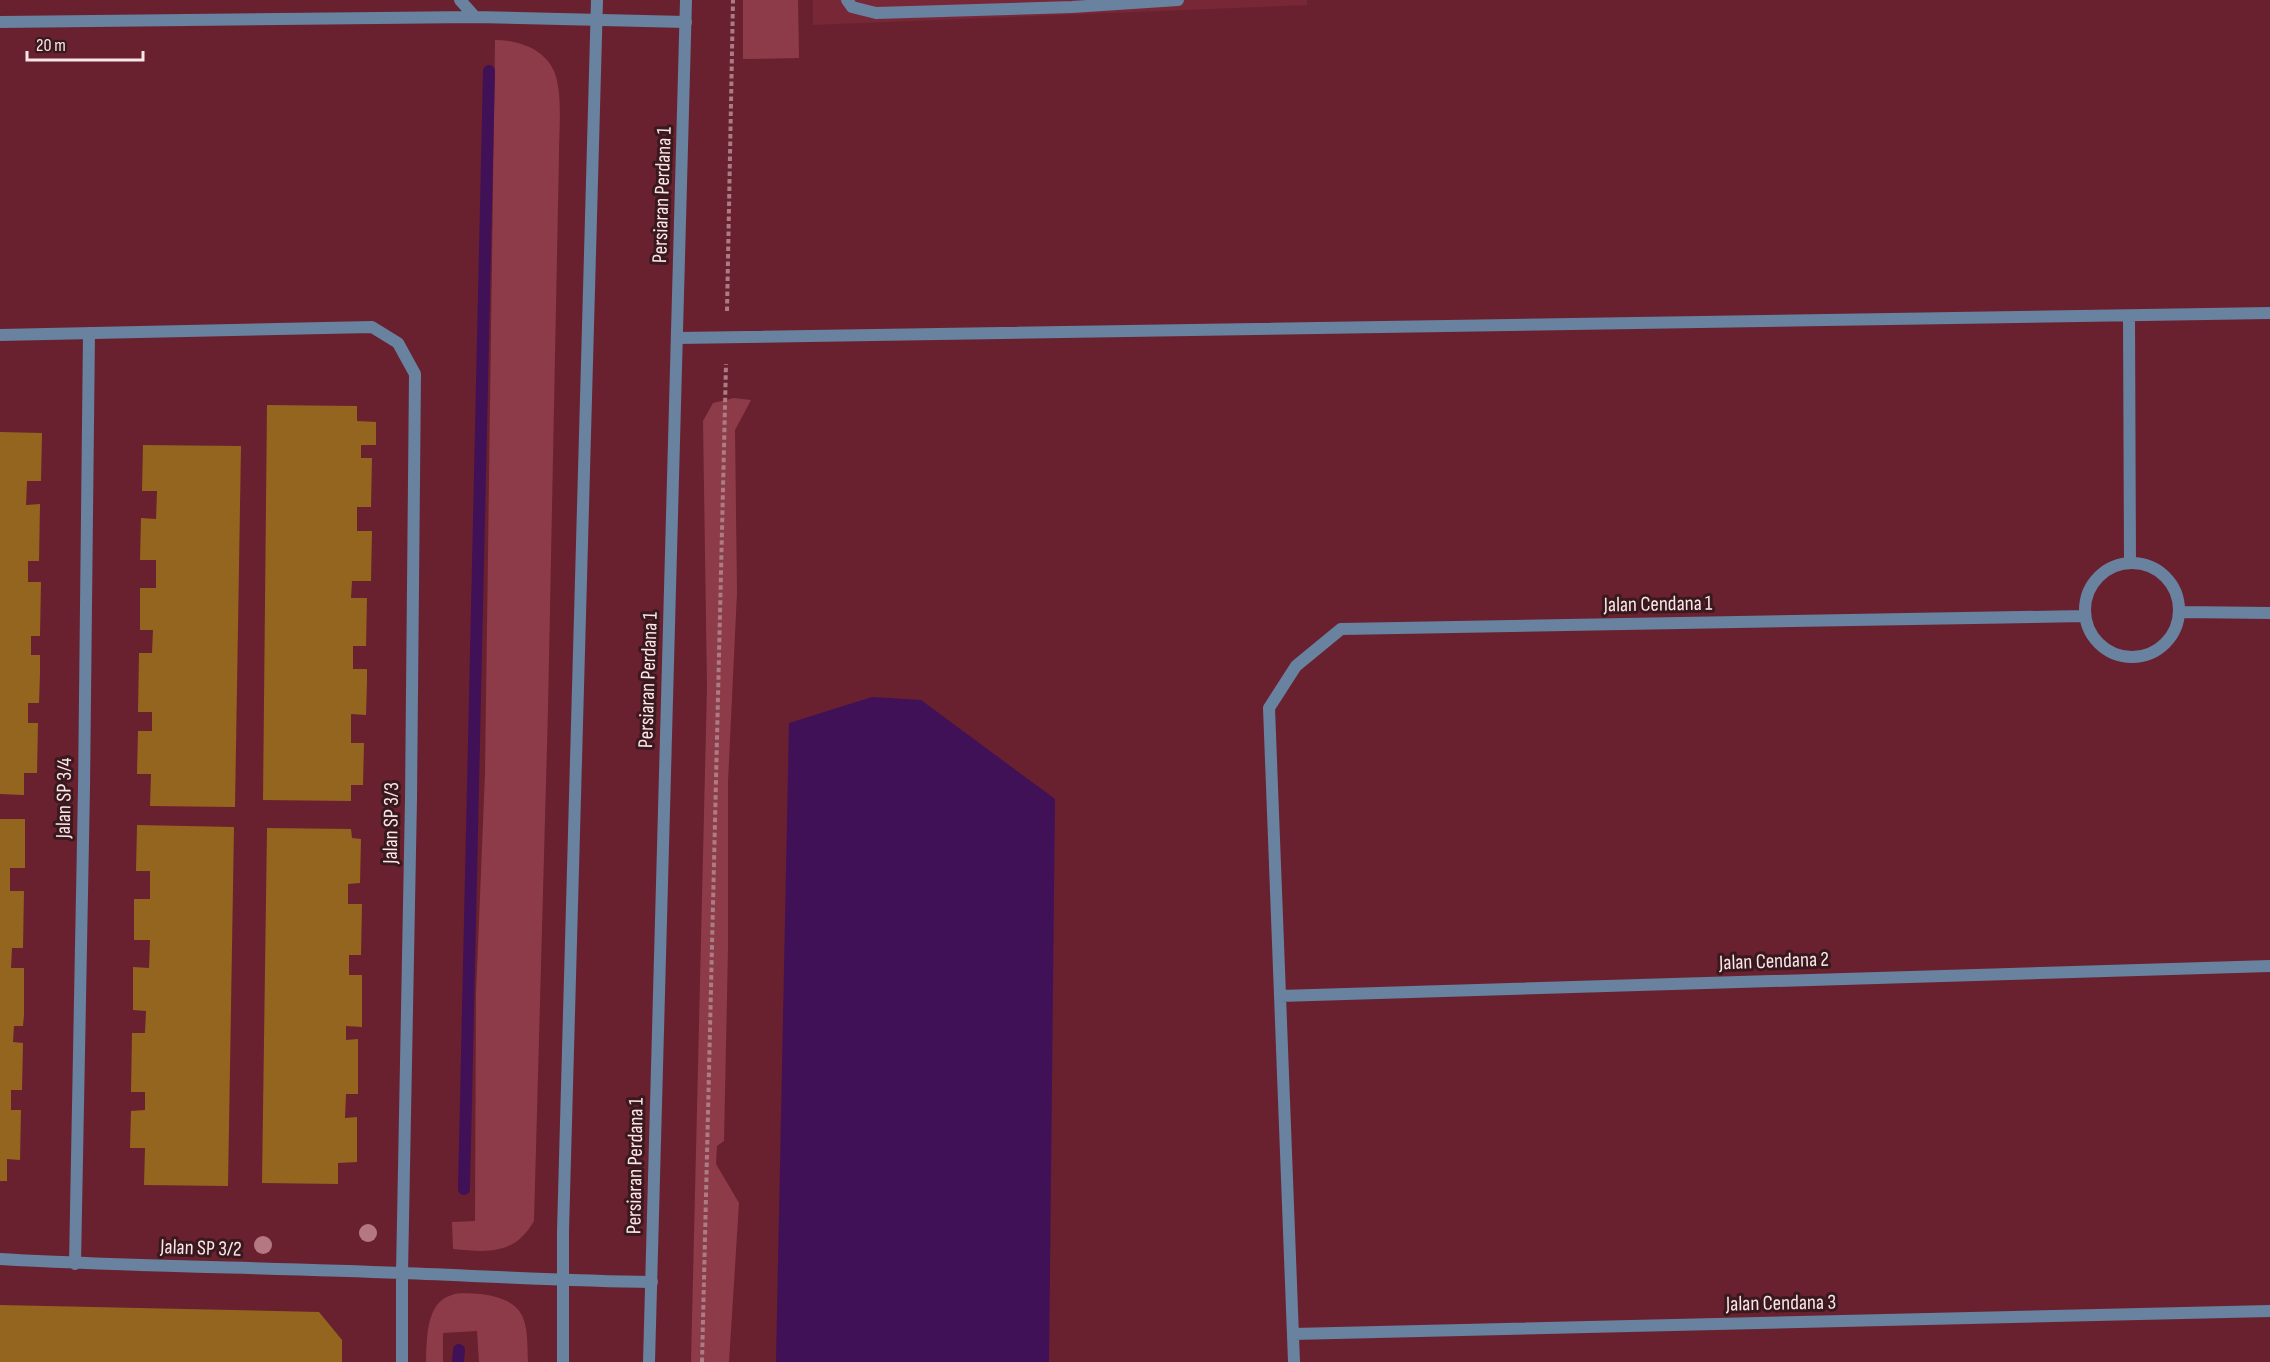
<svg xmlns="http://www.w3.org/2000/svg" width="2270" height="1362" font-family="'Sofia Sans Condensed',sans-serif">
<style>
.built{fill:#782737}
.green{fill:#8d3b49}
.water{fill:#401156}
.lines{fill:none;stroke-linecap:round;stroke-linejoin:round}
.stream{stroke:#401156;stroke-width:12}
.building{fill:#94651f}
.path{stroke:#ab7c84;stroke-width:4;stroke-dasharray:4.5 3;stroke-linecap:butt}
.minor{stroke:#68829f;stroke-width:12}
.tertiary{stroke:#68829f;stroke-width:12}
.tree{fill:#b57882}
.labels{text-anchor:middle;dominant-baseline:central;stroke-width:6;stroke-linejoin:round;paint-order:stroke}
.street-label{font-size:21px;fill:#f9e6e8;stroke:#3a191e}
</style>
<rect width="100%" height="100%" fill="#69212f"/>
<path class="built" d="M813,0H1307V5L813,25Z"/>
<path class="green" d="M743,0H798L799,58L743,59Z
M495,40C517,40 544,48 554,71C563,92 559,131 559,155L548,709L534,1221C514,1256 487,1252 453,1249L452,1222L475,1221L476,994L485,774Z
M734,398L751,400L735,430L737,592L728,782V949L724,1141L717,1146L716,1164L739,1203L729,1362H691L707,687L703,421L713,403Z
M481,1294C528,1301 527,1320 528,1362H479L477,1331L443,1333V1362H426C427,1341 425,1302 452,1295C460,1292 472,1294 481,1294Z"/>
<path class="water" d="M872,697L921,700L1055,799L1049,1362H776L789,723Z"/>
<g class="lines">
<path class="stream" d="M464,1189L489,71
M458,1362L459,1350"/>
</g>
<path class="building" d="M267,405L357,406V421L376,422V445H361V458H372L371,507H357V531H372L371,581H352L351,598H367L366,646H353V669H367V681L366,715L351,714V743H364L363,785H351V801L263,800Z
M0,432L42,433L41,481H27L26,505L40,504L39,561H28V582H41L40,636H31V655H40V674L39,703H28V723H38L37,773H24V795L0,794Z
M143,445L241,446L235,807L150,806L151,774H137L138,731H152V712H138L139,653H152L153,630H140V588H156V560H140L141,518L156,519L157,491H142Z
M0,819H25V868H10V891H24L23,948H12L11,968H24V1015L23,1026H14L13,1042L23,1043L22,1090H11V1110H21L20,1160L7,1159V1181H0Z
M137,825L234,827L228,1186L144,1185L145,1148H130L131,1111L145,1110V1092H131L132,1033H145L146,1011L133,1010V967L149,968L150,940H134V899H150V871H136Z
M267,828L351,829L352,838L361,839L360,883L348,884V904H362L361,955H349V975H362V1027L346,1026V1040L358,1039V1094H346L345,1118L357,1117V1162L338,1163V1184L262,1183Z
M0,1305L319,1312L342,1340V1362H0Z"/>
<g class="lines">
<path class="path" d="M727,311L733,0
M702,1362L726,364"/>
<path class="minor" d="M460,0L475,17
M847,0L852,7L876,13L1072,7L1178,0
M0,22L475,17L686,22
M2129,316L2130,562
M0,335L372,327L398,343L415,374L411,799L402,1273V1362
M677,338L2270,313
M2085 610a47 47 0 1 1 94 0a47 47 0 1 1-94 0Z
M2180,612L2270,613
M1280,996L2270,966
M0,1259C134,1267 267,1267 401,1273C485,1276 568,1281 652,1282
M75,1264L84,788L89,333
M1293,1334L2270,1311
M1294,1362L1269,708L1296,666L1341,629L2084,616"/>
<path class="tertiary" d="M563,1362V1231L597,0
M649,1362L686,0"/>
</g>
<g class="tree">
<circle cx="368" cy="1233" r="9"/>
<circle cx="263" cy="1245" r="9"/>
</g>
<g class="labels">
<g class="street-label">
<text transform="translate(662 195) rotate(-88)">Persiaran Perdana 1</text>
<text transform="translate(1658 604) rotate(-1)">Jalan Cendana 1</text>
<text transform="translate(648 680) rotate(-88)">Persiaran Perdana 1</text>
<text transform="translate(64 798) rotate(-89)">Jalan SP 3/4</text>
<text transform="translate(391 823) rotate(-89)">Jalan SP 3/3</text>
<text transform="translate(1774 961) rotate(-2)">Jalan Cendana 2</text>
<text transform="translate(635 1166) rotate(-89)">Persiaran Perdana 1</text>
<text transform="translate(201 1248) rotate(2)">Jalan SP 3/2</text>
<text transform="translate(1781 1303) rotate(-1)">Jalan Cendana 3</text>
</g>
</g>
<path d="M27 51v9h116v-9" fill="none" stroke="#f9e6e8" stroke-width="3"/>
<text x="36" y="51" font-size="18" fill="#f9e6e8" stroke="#3a191e" stroke-width="4.5" paint-order="stroke">20 m</text>
</svg>
